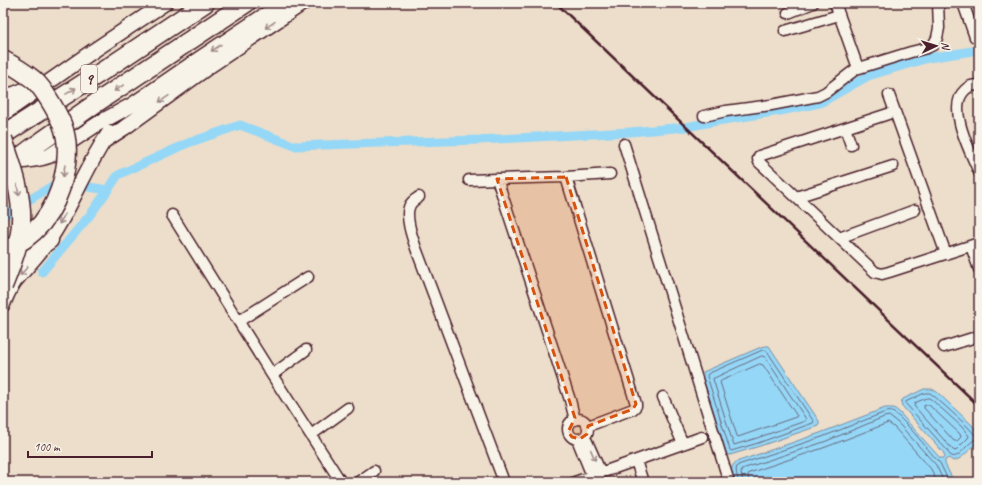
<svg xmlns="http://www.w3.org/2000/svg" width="982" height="485" font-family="Caveat,sans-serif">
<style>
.water{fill:#95d7f7;stroke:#778da5}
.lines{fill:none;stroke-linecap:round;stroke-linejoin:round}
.shore{stroke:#68697d;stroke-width:1}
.canal{stroke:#95d7f7;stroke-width:9}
.street-casing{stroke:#4a1f2b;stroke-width:13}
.secondary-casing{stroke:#4a1f2b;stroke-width:17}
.highway-casing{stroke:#4a1f2b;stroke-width:21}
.street{stroke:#f7f3e8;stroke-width:10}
.secondary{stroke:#f7f3e8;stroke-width:14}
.highway{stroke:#f7f3e8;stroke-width:18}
.rail{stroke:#4a1f2b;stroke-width:2.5}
.highway-bridge-casing{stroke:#4a1f2b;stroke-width:21;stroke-linecap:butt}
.highway-bridge{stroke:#f7f3e8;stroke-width:18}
.oneway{stroke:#a0898a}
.marked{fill:#d8530f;fill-opacity:0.2;stroke:#d8530f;stroke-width:3;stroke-dasharray:8 5;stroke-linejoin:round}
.labels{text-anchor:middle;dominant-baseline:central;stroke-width:4;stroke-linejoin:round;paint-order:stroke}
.shield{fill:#f7f3e8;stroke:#7e5f64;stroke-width:1}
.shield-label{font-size:16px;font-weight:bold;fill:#4a1f2b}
</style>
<rect width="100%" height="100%" fill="#ecdeca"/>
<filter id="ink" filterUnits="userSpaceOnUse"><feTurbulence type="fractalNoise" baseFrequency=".025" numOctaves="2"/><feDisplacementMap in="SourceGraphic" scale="8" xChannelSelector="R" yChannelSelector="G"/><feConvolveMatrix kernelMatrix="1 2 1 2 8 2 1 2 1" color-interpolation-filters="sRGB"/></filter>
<g filter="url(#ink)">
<path class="water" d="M766,346H769L819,421V424L818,426L760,446L730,455H728L726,452L703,378V372L761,347Z
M924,389H932L937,392L972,425L979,434V442C969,448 964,459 953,461L949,458L945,460V464L951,476L953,482H734C732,475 729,467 736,462L820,433L885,408H894L899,412L940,458H944L945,456L943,452L902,406L901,402L903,399Z"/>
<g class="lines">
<path class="shore" d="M763,350H765L767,351L814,422L813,423L758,443L731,451L730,450L707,376L708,374Z
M762,356L765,357L806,419L805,421L757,438L734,445L733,443L713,379Z
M760,364L763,365L797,416L796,417L738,437L737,436L720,382L721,381Z
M925,393H930L934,396L965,424L977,437L976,439C972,441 969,444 966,447C962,451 956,460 950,455C948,453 948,451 946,449L906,404V402Z
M927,398H929L932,400L962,427L969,436L968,438L955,451L953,450L914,406L915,403Z
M927,405H929L960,434L961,437L957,441H954L924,408V406Z
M738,482C738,476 734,470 738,465L822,437L883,413C886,412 889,411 892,412C901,415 929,451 937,460L940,463L949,482
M743,482L741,473L742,469L824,442L884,417L889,416L898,423L936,465L944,482
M749,482L748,475L749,473L826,447L888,423L894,427L931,469L937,482"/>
<path class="canal" d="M76,185L108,190
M3,216L52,186L56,184H62
M42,272L90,215L108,190L118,175L188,143L240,125L295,146L379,143L479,140L630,132L686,127L717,121L780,111L820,103L868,76L928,58L979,50"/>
<g class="street-casing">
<path id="street" d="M835,3L858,68
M963,3L975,37
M788,13L813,3
M785,31L839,15
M979,86C973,84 969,86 965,90C946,107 971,153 979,172
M889,95L946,254
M888,114L759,156L758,159L759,162L875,272L882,274L889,272L979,243
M704,116L726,111L771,105L818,96L826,92L856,69L911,52L927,48L933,45L937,38L939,28L938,3
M845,128L851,145
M624,144L729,482
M566,177L610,174
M469,180L497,179
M419,197C416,199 412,201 410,205C404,216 413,240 417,251L504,482
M796,197L893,166
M172,215L272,375L341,482
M839,238L915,210
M971,246L979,269
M239,321L308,277
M944,347L979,336
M272,375L306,350
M663,397L683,444
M568 429a10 10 0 1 1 20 0a10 10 0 1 1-20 0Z
M575,420L570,400L497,179L566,177L636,404V406L633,409L588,426
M311,435L348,408
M585,437L601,473
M577,439L586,461L592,476
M636,461L643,482
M358,482L374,471
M575,482L702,437"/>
</g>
<g class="secondary-casing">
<path id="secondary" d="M3,97L14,94L31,87
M3,114L93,51L165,3
M104,141L124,128L208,67L303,3
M15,162C27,161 38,160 49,156L99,123L132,105L199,59L283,3
M3,304C6,296 10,288 14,282C26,267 40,253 51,237C73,204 86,166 109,133"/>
</g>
<g class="highway-casing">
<path id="highway" d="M3,135L109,67L205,3
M3,170L32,148L96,103L246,3
M3,266L20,257L49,240"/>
</g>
<use href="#street" class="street"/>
<use href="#secondary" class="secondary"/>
<use href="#highway" class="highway"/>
<path class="rail" d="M556,3L979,406"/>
<g class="highway-bridge-casing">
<path id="highway-bridge" d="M3,60C14,66 24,72 34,80C44,89 57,112 62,124C74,154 62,198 42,223C32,235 18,245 3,251
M3,139C13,168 25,201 20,233C17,251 10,269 3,286"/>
</g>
<use href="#highway-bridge" class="highway-bridge"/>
</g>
<defs><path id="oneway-shaft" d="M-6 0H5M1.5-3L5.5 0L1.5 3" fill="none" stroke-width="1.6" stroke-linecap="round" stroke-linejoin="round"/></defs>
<g class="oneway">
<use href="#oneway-shaft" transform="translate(270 25) rotate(146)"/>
<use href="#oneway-shaft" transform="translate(216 48) rotate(146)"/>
<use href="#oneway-shaft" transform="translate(119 88) rotate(146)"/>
<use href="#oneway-shaft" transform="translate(71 91) rotate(-32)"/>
<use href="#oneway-shaft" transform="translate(164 99) rotate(146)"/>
<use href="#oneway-shaft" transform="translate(64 171) rotate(99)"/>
<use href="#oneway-shaft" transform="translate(18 190) rotate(80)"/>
<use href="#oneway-shaft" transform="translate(62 219) rotate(120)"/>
<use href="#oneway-shaft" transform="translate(24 271) rotate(131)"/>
<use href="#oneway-shaft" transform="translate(593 455) rotate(67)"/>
</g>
</g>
<path class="marked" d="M566,177L636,404L633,409L588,426L587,434L580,439L572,437L568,432L575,418L497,179Z"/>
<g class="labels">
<rect class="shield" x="81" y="65" width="16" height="28" rx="3"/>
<g class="shield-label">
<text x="89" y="79">9</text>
</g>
</g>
<rect width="982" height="485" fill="none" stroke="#f7f3e8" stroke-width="16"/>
<rect x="8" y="8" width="966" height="469" fill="none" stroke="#4a1f2b" stroke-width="1.5" filter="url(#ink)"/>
<g transform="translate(936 46) rotate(86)" stroke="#f7f3e8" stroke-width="3" paint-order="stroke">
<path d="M0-3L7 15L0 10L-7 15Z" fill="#4a1f2b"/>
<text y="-6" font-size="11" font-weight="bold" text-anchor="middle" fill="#4a1f2b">N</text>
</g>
<path d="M28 451v6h124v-6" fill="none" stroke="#4a1f2b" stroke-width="2"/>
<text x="34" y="451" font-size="12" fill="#4a1f2b" stroke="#f7f3e8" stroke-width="3" paint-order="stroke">100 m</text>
</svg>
